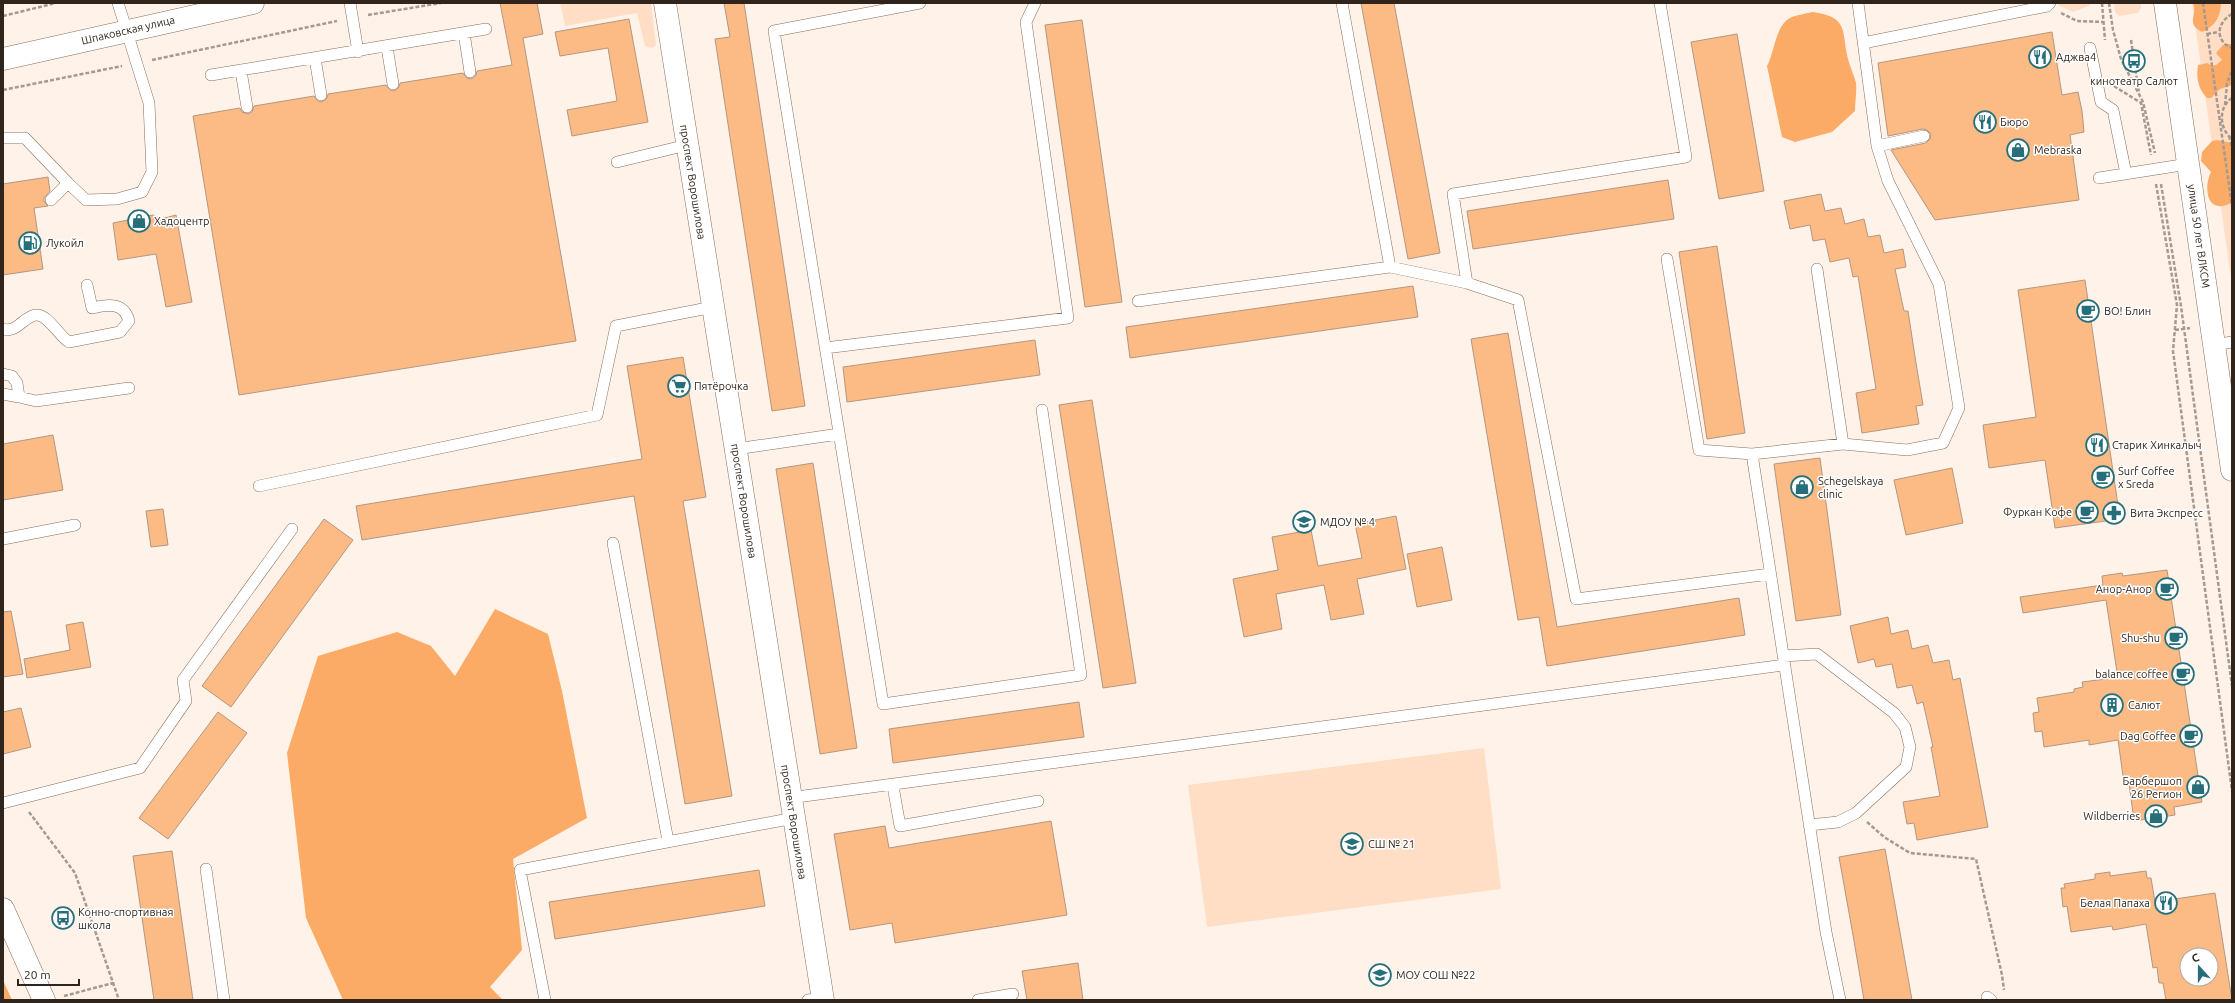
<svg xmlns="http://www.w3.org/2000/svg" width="2235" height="1003" font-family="Ubuntu,sans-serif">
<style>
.green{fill:#ffdec5}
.forest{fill:#fcab66}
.building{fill:#fcba85;stroke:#b49781;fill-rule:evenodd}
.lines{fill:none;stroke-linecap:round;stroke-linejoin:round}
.service-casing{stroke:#886d58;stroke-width:12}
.tertiary-casing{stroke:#886d58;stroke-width:23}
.secondary-casing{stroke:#886d58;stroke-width:23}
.path{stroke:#a59990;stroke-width:2.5;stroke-dasharray:4 2;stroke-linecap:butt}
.service{stroke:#fff;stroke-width:11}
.tertiary{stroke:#fff;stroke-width:22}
.secondary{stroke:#fff;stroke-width:22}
.labels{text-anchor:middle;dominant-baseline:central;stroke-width:3;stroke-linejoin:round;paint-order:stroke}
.street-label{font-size:11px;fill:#30251c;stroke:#fff}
.poi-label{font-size:11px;fill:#30251c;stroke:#fff;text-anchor:start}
</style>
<rect width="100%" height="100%" fill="#fff2e9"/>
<path class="green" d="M560,3H651L656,45L652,48L645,46L637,13L565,26Z
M2061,3H2091L2089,6L2073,12L2058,5Z
M2114,3H2141V8L2138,13L2119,16L2115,12Z
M2192,3H2232V285Z
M1484,748L1501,889L1207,927L1188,785Z"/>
<path class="forest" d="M2193,3H2221C2221,17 2214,27 2202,32C2185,23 2198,16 2193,3Z
M1812,12C1850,17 1841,31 1848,59C1850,67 1854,75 1856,83C1857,91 1855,102 1855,111L1832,132L1795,142L1782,137L1767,66C1775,52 1775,26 1790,18C1796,15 1805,14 1812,12Z
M2224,44H2232V85L2220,89L2211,98H2207C2198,89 2196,77 2198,65L2208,63L2211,66L2216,65L2222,60L2216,53Z
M2217,140L2232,143V203C2228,204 2223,207 2219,206C2204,205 2206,181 2211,172L2201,161L2202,152L2212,141Z
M495,609L548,634L562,691L587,818L513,859L522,950L490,987L503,1000H343L306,918L287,753L318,656L397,632L431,646L455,676Z
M3,980L12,1000H3Z"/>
<path class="building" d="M500,3H537L543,34L523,38L576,341L239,395L193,116L240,108L242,112L248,114L252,112L254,106L314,96L318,101L322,102L327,98L328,94L386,85L390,90L394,91L399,87L400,83L463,73L467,78L471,79L476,75L477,71L512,65Z
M724,3H744L805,406L772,411L715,39L730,37Z
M1361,3H1394L1440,253L1408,259Z
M629,19L648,122L572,136L567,110L617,101L608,48L560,56L555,32Z
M1082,20L1122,302L1085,307L1045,25Z
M2052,32L2062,95L2078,92L2082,111L2084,132L2070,135L2079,200L1935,220L1891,150L1926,143L1930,139L1931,134L1927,130L1923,129L1888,136L1878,63Z
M1737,34L1764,191L1719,199L1691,42Z
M48,177L50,191L44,198V201L48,206L34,208L43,269L3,275V184Z
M1668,180L1674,219L1473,249L1467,211Z
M1821,194L1825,211L1841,208L1845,224L1864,219L1868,237L1880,235L1884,253L1903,249L1906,267L1895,269L1904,311H1908L1916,363L1923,405L1916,406L1919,424L1862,433L1856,393L1876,389L1858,276L1853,277L1849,258L1830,262L1825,239L1813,241L1810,225L1790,229L1784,201Z
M153,215L161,219L176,215L192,302L166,307L156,254L118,260L113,223Z
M1717,246L1745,433L1707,439L1679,252Z
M2085,280L2120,519L2055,528L2045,460L1989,468L1983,425L2036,417L2018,290Z
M1413,286L1418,317L1130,358L1126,327Z
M1508,333L1557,627L1739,598L1745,635L1547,666L1539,617L1518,620L1471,339Z
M1035,340L1040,375L847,402L843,367Z
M683,357L706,497L683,501L732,796L685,804L634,496L362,540L356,506L642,459L627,366Z
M1092,400L1136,683L1103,688L1059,405Z
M53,435L63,490L3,500V444Z
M1820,458L1841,615L1796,621L1774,464Z
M813,463L857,748L820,754L776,469Z
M1952,468L1963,523L1906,535L1894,480Z
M163,509L168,545L151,547L146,511Z
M1396,516L1406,569L1357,579L1364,614L1331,620L1324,585L1276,594L1282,629L1244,637L1233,579L1278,570L1272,537L1311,530L1318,566L1362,558L1355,524Z
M324,519L353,540L231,707L202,686Z
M1442,547L1452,600L1417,607L1407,554Z
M2167,570L2202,802L2174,807L2175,815L2134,821L2129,783H2124L2118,740L2089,745V740L2044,747L2042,731L2035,732L2033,713L2039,712L2037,698L2074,692V689L2083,687L2082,682L2113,678L2112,673L2117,672L2106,600L2023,613L2020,597L2103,585L2102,576L2122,573L2123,576Z
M11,611L23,674L3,677V612Z
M1888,617L1891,634L1908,630L1912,649L1928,645L1933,663L1949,660L1953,680L1960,678L1988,827L1917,840L1914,823L1907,824L1903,802L1940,796L1931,747H1933L1923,702L1917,704L1912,685L1897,688L1892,664L1876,667L1874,659L1858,663L1850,626Z
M83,622L91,667L27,678L24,659L70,650L66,625Z
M1079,702L1084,737L893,763L889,729Z
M21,708L31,747L3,754V712Z
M218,712L247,733L168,839L139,818Z
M1051,821L1067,915L895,943L892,923L850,930L834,834L885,826L889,848Z
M1885,849L1899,927L1912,1000H1864L1853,935L1839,857Z
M172,851L193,1000H154L133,856Z
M759,870L765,906L555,939L549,902Z
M2146,871L2147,878H2151L2155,902L2215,893L2232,1000H2166L2163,983H2159L2157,967L2153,968L2146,924L2113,930L2112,926L2071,932L2067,906L2063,907L2061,888H2065L2064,884L2095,879V874L2110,872V876ZM2187,955H2211V979H2187Z
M1078,963L1083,1000H1027L1022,971Z"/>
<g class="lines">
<g class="service-casing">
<path id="service" d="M350,3L358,52
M920,3L774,31L883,704L1081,675L1042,410
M464,33L470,72
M1863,43L2047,6L2050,3
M387,47L393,84
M2090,48L2101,102L2113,110L2126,174
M315,58L321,95
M241,71L247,107
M211,75L486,29
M3,138H25L68,183
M1877,146L1924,136
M617,162L687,145
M2099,178L2188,164
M51,200L68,183L86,200L117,199L142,192L152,172L149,103L118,3
M1667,259L1699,450L1752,454L1843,444L1907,450L1943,443L1959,408L1939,284L1888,181L1877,146L1858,3
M1390,267L1467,283L1518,300L1576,599L1770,574
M1817,269L1843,444
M1467,283L1453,194L1686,157L1660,3
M1138,301L1390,267L1342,3
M3,329C16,334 24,316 36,315C48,314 58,335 69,342L120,332L129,321C124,302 108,304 92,308L87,285
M2214,345L2232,342
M825,348L1068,318L1026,22L1035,3
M3,374L12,376L17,383L19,397L3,394
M19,397L36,401L129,388
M736,449L839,434
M1752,454L1826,932L1840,1000
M259,486L597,415L616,326L713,307
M3,539L75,525
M613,543L668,841
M1783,656L1817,654L1894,713L1905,727L1910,747L1906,767L1856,813L1838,822L1809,825
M893,786L900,826L1038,801
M789,798L1784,665
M3,803L140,768L186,701L183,680L292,529
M206,869L224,1000
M1987,997L1991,1000
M545,1000L520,870L794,818
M808,1000L823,998
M978,1000L1013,994"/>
</g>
<g class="tertiary-casing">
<path id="tertiary" d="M665,3L823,1000
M2165,3L2232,470"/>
</g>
<g class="secondary-casing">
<path id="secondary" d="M3,59L253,3
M3,909L44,1000"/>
</g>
<path class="path" d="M2102,3L2105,40
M2109,3L2113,30L2121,59L2143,102L2155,153
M2203,3L2232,206
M2061,13L2077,21L2103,22
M2232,14C2217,22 2214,41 2232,48
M368,15L441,3
M3,16L56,3
M2207,34L2219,32
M2131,40L2139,93
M152,60L337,21
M2114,86L2141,103L2151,155
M3,90L122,66
M2232,98C2218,107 2219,129 2232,139
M2225,105L2227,84L2232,70
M2229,136L2232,147
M2156,184L2177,305L2173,351L2232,791
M2161,184L2181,306L2232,686
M2175,330L2190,328
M29,812L75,873L119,1000
M1867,822L1884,837L1910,853L1976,859L2002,975L2004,990
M64,996L113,983"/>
<use href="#service" class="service"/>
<use href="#tertiary" class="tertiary"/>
<use href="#secondary" class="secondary"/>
</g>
<defs>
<g id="restaurant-ring" transform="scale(1.15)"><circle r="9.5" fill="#fff" stroke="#266f7a" stroke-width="1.5"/><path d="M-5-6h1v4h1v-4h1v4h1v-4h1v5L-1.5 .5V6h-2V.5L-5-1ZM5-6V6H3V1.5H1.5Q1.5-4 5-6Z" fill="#266f7a"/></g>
<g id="bus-ring" transform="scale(1.15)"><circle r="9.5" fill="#fff" stroke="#266f7a" stroke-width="1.5"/><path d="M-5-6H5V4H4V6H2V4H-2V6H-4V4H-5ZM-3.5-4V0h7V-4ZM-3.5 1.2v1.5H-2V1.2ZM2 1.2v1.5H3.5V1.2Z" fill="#266f7a"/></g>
<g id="shop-ring" transform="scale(1.15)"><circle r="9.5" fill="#fff" stroke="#266f7a" stroke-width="1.5"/><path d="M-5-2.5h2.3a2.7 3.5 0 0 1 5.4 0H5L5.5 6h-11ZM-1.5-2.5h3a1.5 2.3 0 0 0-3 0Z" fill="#266f7a"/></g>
<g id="fuel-ring" transform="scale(1.15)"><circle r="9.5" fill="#fff" stroke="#266f7a" stroke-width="1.5"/><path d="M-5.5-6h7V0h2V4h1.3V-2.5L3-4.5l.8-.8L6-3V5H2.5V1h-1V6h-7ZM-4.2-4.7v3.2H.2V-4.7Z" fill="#266f7a"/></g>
<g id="cafe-ring" transform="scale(1.15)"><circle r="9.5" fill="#fff" stroke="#266f7a" stroke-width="1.5"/><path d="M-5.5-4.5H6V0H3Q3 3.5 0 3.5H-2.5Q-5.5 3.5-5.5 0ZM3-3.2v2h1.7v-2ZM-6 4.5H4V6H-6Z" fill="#266f7a"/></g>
<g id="supermarket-ring" transform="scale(1.15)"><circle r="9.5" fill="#fff" stroke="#266f7a" stroke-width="1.5"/><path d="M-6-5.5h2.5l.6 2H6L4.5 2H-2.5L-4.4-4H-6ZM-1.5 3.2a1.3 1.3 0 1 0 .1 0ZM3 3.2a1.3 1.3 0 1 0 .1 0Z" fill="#266f7a"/></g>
<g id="pharmacy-ring" transform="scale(1.15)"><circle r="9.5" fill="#fff" stroke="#266f7a" stroke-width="1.5"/><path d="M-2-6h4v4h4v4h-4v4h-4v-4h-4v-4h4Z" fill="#266f7a"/></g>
<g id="school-ring" transform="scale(1.15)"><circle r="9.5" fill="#fff" stroke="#266f7a" stroke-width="1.5"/><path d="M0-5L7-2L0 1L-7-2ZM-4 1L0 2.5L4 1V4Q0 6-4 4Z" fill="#266f7a"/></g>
<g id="building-ring" transform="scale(1.15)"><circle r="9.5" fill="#fff" stroke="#266f7a" stroke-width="1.5"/><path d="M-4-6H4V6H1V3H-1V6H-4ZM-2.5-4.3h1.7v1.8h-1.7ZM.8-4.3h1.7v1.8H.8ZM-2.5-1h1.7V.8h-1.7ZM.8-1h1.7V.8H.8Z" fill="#266f7a"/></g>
</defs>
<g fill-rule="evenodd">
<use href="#restaurant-ring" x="2040" y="57"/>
<use href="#bus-ring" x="2134" y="61"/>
<use href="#restaurant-ring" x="1985" y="122"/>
<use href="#shop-ring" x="2018" y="150"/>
<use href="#shop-ring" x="139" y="221"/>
<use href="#fuel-ring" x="30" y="243"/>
<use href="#cafe-ring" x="2088" y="311"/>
<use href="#supermarket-ring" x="679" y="386"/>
<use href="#restaurant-ring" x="2097" y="445"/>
<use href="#cafe-ring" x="2103" y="477"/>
<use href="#shop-ring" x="1802" y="487"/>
<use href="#cafe-ring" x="2087" y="512"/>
<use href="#pharmacy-ring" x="2114" y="513"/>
<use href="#school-ring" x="1304" y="522"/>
<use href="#cafe-ring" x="2167" y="589"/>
<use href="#cafe-ring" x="2176" y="638"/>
<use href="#cafe-ring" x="2183" y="674"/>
<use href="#building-ring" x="2112" y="705"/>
<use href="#cafe-ring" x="2191" y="736"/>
<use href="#shop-ring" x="2198" y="787"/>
<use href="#shop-ring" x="2156" y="816"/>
<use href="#school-ring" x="1352" y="844"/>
<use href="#restaurant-ring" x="2166" y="903"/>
<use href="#bus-ring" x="63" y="918"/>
<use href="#school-ring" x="1380" y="975"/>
</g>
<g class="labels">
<g class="street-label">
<text transform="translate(128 30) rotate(-13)">Шпаковская улица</text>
<text transform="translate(693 182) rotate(81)">проспект Ворошилова</text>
<text transform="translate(2199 236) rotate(82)">улица 50 лет ВЛКСМ</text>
<text transform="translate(744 501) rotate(81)">проспект Ворошилова</text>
<text transform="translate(794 822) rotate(81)">проспект Ворошилова</text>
</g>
<g class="poi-label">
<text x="2056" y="57">Аджва4</text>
<text x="2134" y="81" text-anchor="middle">кинотеатр Салют</text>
<text x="2000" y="122">Бюро</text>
<text x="2034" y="150">Mebraska</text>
<text x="154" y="221">Хадоцентр</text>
<text x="46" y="243">Лукойл</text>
<text x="2104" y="311">ВО! Блин</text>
<text x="694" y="386">Пятёрочка</text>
<text x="2112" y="445">Старик Хинкалыч</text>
<text x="2118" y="471">Surf Coffee<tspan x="2118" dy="13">x Sreda</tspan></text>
<text x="1818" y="481">Schegelskaya<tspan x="1818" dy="13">clinic</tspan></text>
<text x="2072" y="512" text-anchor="end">Фуркан Кофе</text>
<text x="2130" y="513">Вита Экспресс</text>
<text x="1320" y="522">МДОУ № 4</text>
<text x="2152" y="589" text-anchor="end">Анор-Анор</text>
<text x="2160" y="638" text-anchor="end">Shu-shu</text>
<text x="2168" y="674" text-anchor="end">balance coffee</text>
<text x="2128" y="705">Салют</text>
<text x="2176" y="736" text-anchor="end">Dag Coffee</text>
<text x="2182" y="781" text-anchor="end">Барбершоп<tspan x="2182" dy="13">26 Регион</tspan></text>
<text x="2140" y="816" text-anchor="end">Wildberries</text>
<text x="1368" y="844">СШ № 21</text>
<text x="2150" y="903" text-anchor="end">Белая Папаха</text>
<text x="78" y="912">Конно-спортивная<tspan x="78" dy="13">школа</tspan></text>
<text x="1396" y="975">МОУ СОШ №22</text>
</g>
</g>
<rect width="2235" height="1003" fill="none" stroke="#30251c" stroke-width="8"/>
<g transform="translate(2199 967) rotate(339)"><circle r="19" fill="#ffffff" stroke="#aca8a4"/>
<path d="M0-3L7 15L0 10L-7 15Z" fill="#266f7a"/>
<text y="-6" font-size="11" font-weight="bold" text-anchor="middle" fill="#30251c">С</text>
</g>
<path d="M18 979v6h61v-6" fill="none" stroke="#30251c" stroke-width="2"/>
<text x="24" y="979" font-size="12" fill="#30251c" stroke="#ffffff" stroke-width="3" paint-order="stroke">20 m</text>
</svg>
